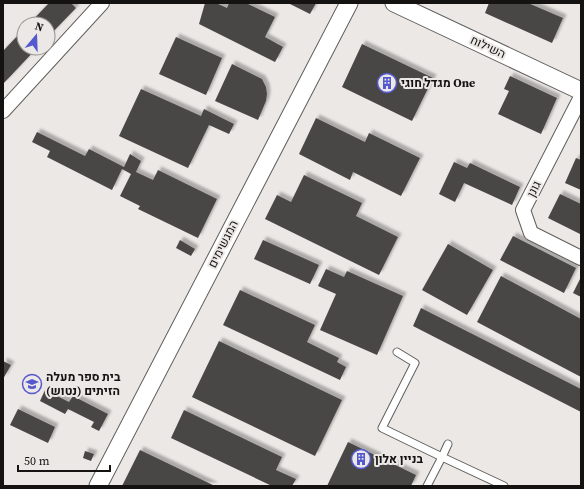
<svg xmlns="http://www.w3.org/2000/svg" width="584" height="489" font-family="'Source Serif 4',Heebo,serif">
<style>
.building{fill:#4a4745;filter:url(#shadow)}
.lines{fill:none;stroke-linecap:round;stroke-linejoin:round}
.service-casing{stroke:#615f5c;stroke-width:9}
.minor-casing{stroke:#615f5c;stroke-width:16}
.tertiary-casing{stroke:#615f5c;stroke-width:19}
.service{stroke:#fff;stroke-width:7}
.minor{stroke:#fff;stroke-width:14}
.tertiary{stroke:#fff;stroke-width:17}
.labels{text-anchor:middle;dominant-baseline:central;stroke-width:4;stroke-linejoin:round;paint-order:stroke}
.street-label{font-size:12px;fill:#141312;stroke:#ebe8e5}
.poi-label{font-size:12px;font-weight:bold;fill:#141312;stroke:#ebe8e5;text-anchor:start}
</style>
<defs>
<filter id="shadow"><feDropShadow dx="3.5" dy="-3.5" stdDeviation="1" flood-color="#0004"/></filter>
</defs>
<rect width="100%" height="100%" fill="#ebe8e5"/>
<path class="building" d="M49,3H71L76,8L48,37V24H29Z
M205,3H216L227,8L229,3H246L275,17L265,37L283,47L275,62L199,24Z
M288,3H316L310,14Z
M489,3H528L563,18L552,43L485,13Z
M24,29V48H37L3,84V51Z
M176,37L222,58L206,95L159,74Z
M362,44L433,78L412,121L342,87Z
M232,64L262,79L266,87L267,94L266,101L258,120L215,101Z
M510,76L557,98L541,134L498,114L509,91L504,89Z
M141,89L201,116L204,109L234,124L229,134L209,125L188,168L119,136Z
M316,118L365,142L369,133L420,158L401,196L353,172L350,180L299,154Z
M37,132L85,156L89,149L124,167L130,154L141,161L136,172L153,180L158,170L217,199L198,238L138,209L140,206L120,196L131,174L122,169L112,190L47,157L50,151L32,142Z
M576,158L581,160V190L565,183Z
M454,162L467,168L470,163L520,187L512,205L464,183L455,202L439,194Z
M304,175L362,203L356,216L398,237L379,275L265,219L277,195L291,202Z
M560,194L581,204L580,234L548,218Z
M513,236L576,268L564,293L500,260Z
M180,240L195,249L191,256L176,248Z
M263,240L319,265L310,284L254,259Z
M448,244L493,270L467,315L422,290Z
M326,269L344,277L347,271L403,296L377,355L320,330L336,294L318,286Z
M501,276L581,319V377L477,322Z
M581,277V297L573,293Z
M240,290L315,325L307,342L339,358L337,362L346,367L340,380L223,325Z
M421,308L581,389V412L413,326Z
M219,341L342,400L315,456L192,397Z
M3,361L11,365L3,379Z
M45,390L69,402L73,396L108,414L99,431L91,427L94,422L68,409L65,414L40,401Z
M18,409L55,427L48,443L10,425Z
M184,410L282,457L276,470L296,479L292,486H272L171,438Z
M348,442L416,475L411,486H327Z
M140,450L215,486H122Z
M85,451L94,454L91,461L83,458Z"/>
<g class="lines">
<g class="service-casing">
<path id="service" d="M397,352L415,363L382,428L442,457L448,444
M427,486L442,457L504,486"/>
</g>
<g class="minor-casing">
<path id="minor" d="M581,97L523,210L531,233L581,258
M3,111L102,3"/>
</g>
<g class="tertiary-casing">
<path id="tertiary" d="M394,3L581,91
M98,486L349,3"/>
</g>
<use href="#service" class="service"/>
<use href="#minor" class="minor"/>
<use href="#tertiary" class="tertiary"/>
</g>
<defs>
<g id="building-ring" transform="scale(1)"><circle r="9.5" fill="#ebe8e5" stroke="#5559d0" stroke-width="1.5"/><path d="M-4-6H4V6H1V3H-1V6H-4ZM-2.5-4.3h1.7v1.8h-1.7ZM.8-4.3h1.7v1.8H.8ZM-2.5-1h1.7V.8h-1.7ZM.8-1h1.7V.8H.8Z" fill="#5559d0"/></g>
<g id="school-ring" transform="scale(1)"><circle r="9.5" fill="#ebe8e5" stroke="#5559d0" stroke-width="1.5"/><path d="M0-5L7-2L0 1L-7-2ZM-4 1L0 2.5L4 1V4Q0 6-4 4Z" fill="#5559d0"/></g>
</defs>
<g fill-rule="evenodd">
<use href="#building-ring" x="387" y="83"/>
<use href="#school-ring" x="32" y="384"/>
<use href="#building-ring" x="361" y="459"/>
</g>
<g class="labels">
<g class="street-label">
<text transform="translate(488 47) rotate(25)">השילוח</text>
<text transform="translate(534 189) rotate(-63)">גונן</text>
<text transform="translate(223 244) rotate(-63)">המגשימים</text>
</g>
<g class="poi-label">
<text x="401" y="83">מגדל חוגי One</text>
<text x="46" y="377">בית ספר מעלה<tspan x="46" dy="14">הזיתים (נטוש)</tspan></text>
<text x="375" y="459">בניין אלון</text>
</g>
</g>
<rect width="584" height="489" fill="none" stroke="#141312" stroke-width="8"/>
<g transform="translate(36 36) rotate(19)"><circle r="19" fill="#ebe8e5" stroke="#959391"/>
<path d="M0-3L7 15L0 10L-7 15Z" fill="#5559d0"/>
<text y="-6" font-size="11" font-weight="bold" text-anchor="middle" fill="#141312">N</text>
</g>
<path d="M18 465v6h92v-6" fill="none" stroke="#141312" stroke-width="2"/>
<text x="24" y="465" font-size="12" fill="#141312" stroke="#ebe8e5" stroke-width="3" paint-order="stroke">50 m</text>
</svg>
